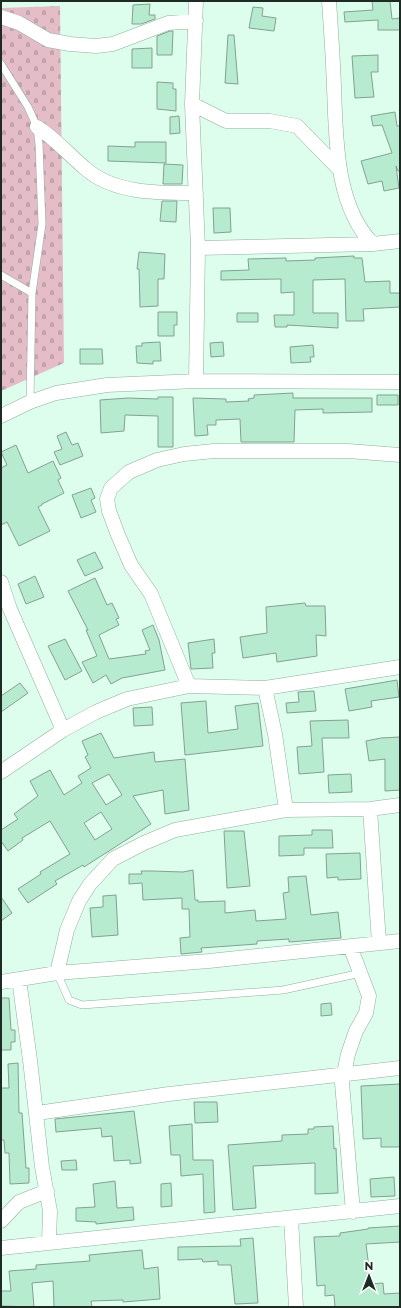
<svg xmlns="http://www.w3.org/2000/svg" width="401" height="1308" font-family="Montserrat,sans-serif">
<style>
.cemetery{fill:url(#cemetery-stones)}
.building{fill:#b6ebd0;stroke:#83a191;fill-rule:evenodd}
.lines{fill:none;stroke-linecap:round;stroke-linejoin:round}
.lane-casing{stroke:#90ae9e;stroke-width:8}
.street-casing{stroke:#90ae9e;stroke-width:15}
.lane{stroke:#fff;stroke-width:7}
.street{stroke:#fff;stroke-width:14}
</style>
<defs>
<pattern id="cemetery-stones" width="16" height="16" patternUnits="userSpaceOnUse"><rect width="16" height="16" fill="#e4bdc8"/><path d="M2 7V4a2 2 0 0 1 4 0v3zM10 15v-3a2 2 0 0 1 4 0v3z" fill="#c3a3ac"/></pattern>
</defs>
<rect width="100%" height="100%" fill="#defeed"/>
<path class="cemetery" d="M60,6L64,363L1,391V8Z"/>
<path class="building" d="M372,1H390L392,19L400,18V30H378V20L345,22L344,12L373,10Z
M150,4L149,15H155V19L141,24H132L133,5Z
M253,7L263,8L262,16L276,18L274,31L249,28Z
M170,31H173L172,55H157V36Z
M228,35H234L238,84L225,83Z
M152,48V68H132V49Z
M378,55V72H371L374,97L355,98L352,56Z
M157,82L173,83V89H176V111L157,109Z
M395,112L397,126H400V171H398L396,166L399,188L384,191L382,181L368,184L361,161L392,153L382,125L373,126L371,116Z
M179,116L180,133L170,134V117Z
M135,142H166V163L108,161V146L135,147Z
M164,164L183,165L182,184H163Z
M162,201H177L176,222L160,221Z
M213,208H230L231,232L214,233Z
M139,252L165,254L164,279H158V306L140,307L139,269H137Z
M354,256V258H362L365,282L390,281V293H400V307L363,309L364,321H346L345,279L313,280V313H338V328L287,325V327H275L274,315H294V292L281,293V279L221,280V271L249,270L248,259L286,258V261L315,260V258Z
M158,312H177V325H174V336H158Z
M237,313H258V322H237Z
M160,342L161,361H153V364L137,363L136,346H142V343Z
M223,342L224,356L211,357L210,343Z
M313,345L314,357H310L311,362L291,363L290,347Z
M80,349H102L103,364H80Z
M293,393V398H372V412L323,413V409L295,410L294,442H241L240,419L216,420V425H207L208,435L195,436L193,398L226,399V402L249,401L248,399L254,398V395Z
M377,395H398V405H377Z
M158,397H173V447H158V416L125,415L124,431L101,433L100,400L128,398L158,399Z
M66,432L72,445L78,443L83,456L60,465L54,452L62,449L57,436Z
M16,445L28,473L53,461L61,478L58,480L64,493L42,504V505L38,507L50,531L19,546L7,522L1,525V468L7,465L1,452Z
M91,488L95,498L91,500L96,512L81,518L72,495Z
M95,552L103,568L85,576L77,560Z
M35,576L44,597L26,604L18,584Z
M95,578L107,605L112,603L119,618L116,619L119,625L99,635L109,659L146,654L145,651L150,650L142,630L153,625L159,640L165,670L122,678L111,684L106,675L93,683L82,662L97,656L86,630H88L68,591Z
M305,603L306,606H325L326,636L316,635L317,656L277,662L276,653L243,658L240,637L267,633L266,607Z
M65,639L82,671L65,680L48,646Z
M214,639L215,653H212L213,668L191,669L188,643Z
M397,680L399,697L371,701L372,707L349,711L345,689Z
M20,683L28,693L1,712V696Z
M314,691L316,711L287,713L286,703L299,702L298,692Z
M206,701L208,733L238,729L235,706L258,703L263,746L185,755L181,703Z
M152,707L153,725L134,726L133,708Z
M348,720L349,738H322L324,772L299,774L297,747L312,746L310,721Z
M101,733L114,758L154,752L155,762L185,759L189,810L165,814L163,790L133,796L151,824L84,867L83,865L55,881L57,884L28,903L18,889L41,874L40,872L70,854L50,821L22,838L23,840L8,851L1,841V830L18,819L14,814L38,796L30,781L50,770L64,795L82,783L78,776L91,768L85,757L88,755L82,741ZM109,774L122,795L106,805L92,783ZM101,812L112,829L95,840L84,823Z
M400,737V790L385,791V759L369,761L366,741L381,738Z
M351,774L352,792L329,793L328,775Z
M312,830H332L333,848H304V855L279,856V836L312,835Z
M224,831H244L250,886L227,888Z
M360,853L361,879L338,880V877L327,878L326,854Z
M193,870L195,900H198V902L225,901V913L255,910L256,921L286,919L283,893L289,892L288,877L306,876L311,915L338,912L341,938L289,942V939L257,941V944L201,948L202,952L181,954L180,938L190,937L189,909H182V898L143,900L142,883L129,884V874H142L141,871H152L183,872Z
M116,895L118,935L92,937L90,908L103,907V896Z
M1,897L12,913L1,921Z
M1,998H9L11,1030H15V1042H11V1050H1Z
M331,1003L332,1015L321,1016V1004Z
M18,1063L19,1113H22L26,1168H29V1183L10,1184L9,1153H5L4,1140H1V1088H9L8,1064Z
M400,1084V1147H381V1138L363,1139L361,1086Z
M194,1102H217L218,1122L195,1123Z
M134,1111L141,1163L130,1164V1160L114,1161L112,1136L102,1137L101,1128L56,1132L55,1119Z
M192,1124L193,1160H213L215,1212L204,1213L203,1174L181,1176L180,1155H171L169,1126Z
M333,1126L334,1149L336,1148L338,1193L315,1194V1163L253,1166L256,1208L233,1210L228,1145L282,1141V1135L308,1134V1129H314V1127Z
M76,1160L77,1170H62L61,1161Z
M394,1177L395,1196L371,1197L370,1179Z
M115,1181L117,1208L133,1207L134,1220L96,1224V1222L76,1221V1208L95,1207L93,1184Z
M171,1183L172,1206L161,1207V1184Z
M400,1226V1242L366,1244L371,1284L383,1283L384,1294L400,1293V1307H335L334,1295L325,1296V1285L317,1286L314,1237L340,1236V1233L368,1229V1228Z
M253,1238L258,1303L235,1304L231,1265H218V1261L203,1262L202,1259L178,1260V1247L241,1246L240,1239Z
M142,1250L144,1269L158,1267L160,1299L123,1302V1300L91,1301L92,1307H54L53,1281L32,1283L34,1307L1,1306V1291H11L9,1271L36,1269V1265L90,1261L89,1255Z"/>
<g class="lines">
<g class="lane-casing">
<path id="lane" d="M1,64L28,107L37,127L39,144L42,224L32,293L30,402
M1,275L32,293
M57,973L69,1000L82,1005L283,990L361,973"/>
</g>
<g class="street-casing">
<path id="street" d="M196,1L192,104L198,248L196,381
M329,1C331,30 333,58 334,87C336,137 335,206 373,244
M1,17L19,23L48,40L70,44L96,46L113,44L168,23L196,21
M192,104L226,121H270L297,126L340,170
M37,127C56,139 69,155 86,169C114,194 161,193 196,193
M198,248L373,244L400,241
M1,416L30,402L56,393L107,385L196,381L400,382
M1,582L10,609L63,730
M189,686L151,594L131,565L118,535L109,511L107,499L111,488L129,472L157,460L184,454L214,451H348L400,455
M265,688L275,734L286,810
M1,772L63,730L96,712L127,699L189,686L265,688L400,667
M370,809L379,943
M350,946L369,996L366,1013L356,1031L348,1054L342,1083L353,1212
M57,973L67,930L79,901L90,884L113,859L144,843L175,830L286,810L370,809L400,805
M19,979L30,1060L42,1167L50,1211L49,1242
M1,982L57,973L209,961L400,941
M37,1113L169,1094L400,1068
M291,1218L296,1307
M1,1221L19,1202L47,1191
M1,1248L400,1206"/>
</g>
<use href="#lane" class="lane"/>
<use href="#street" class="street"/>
</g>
<rect width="401" height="1308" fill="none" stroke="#1e2a23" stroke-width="4"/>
<g transform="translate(369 1276)" stroke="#ffffff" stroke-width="3" paint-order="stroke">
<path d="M0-3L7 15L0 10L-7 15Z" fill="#1e2a23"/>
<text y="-6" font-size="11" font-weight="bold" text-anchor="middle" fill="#1e2a23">N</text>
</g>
</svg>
